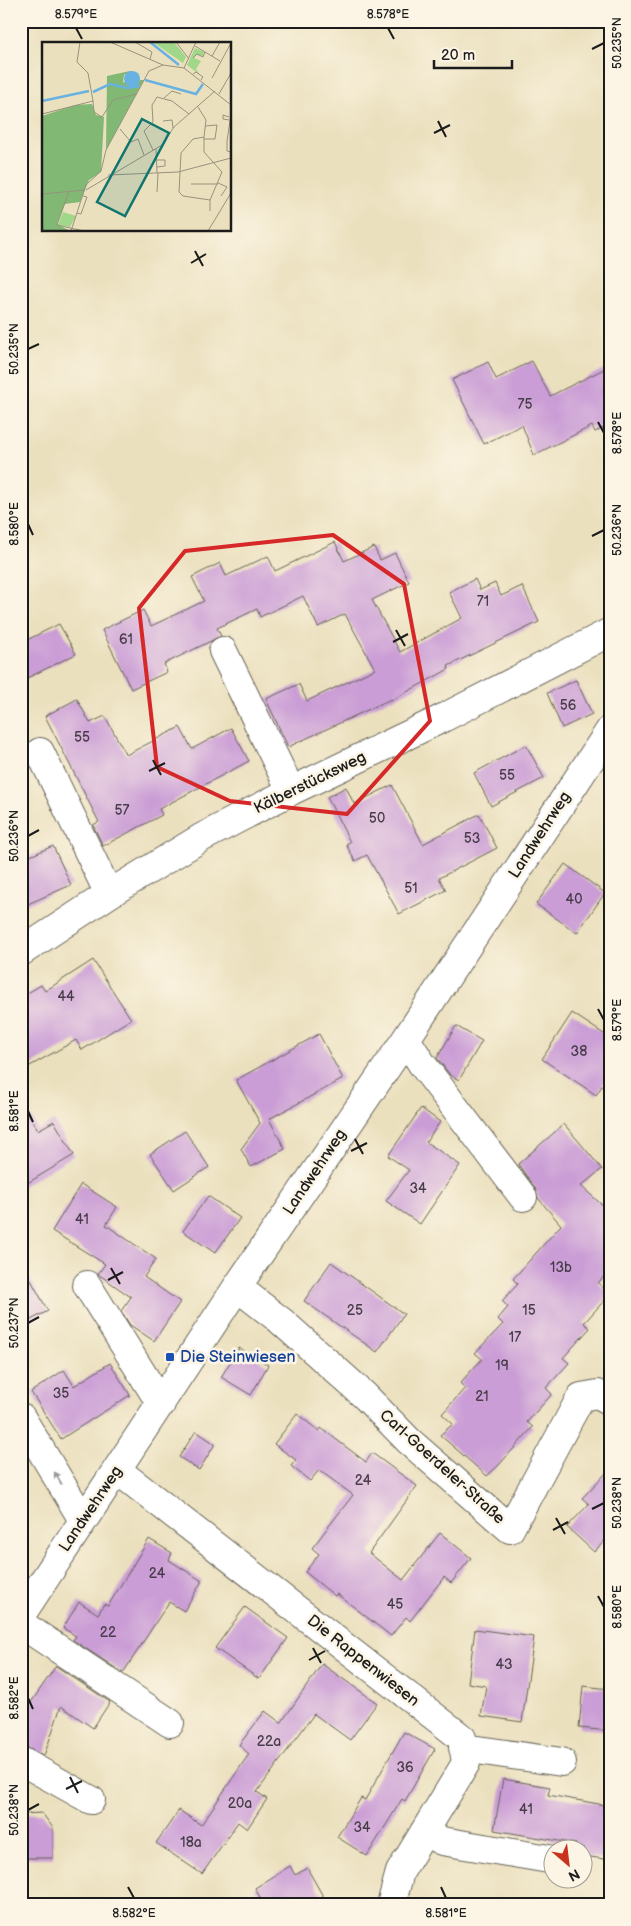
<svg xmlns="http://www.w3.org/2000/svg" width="631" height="1926" font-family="'Balsamiq Sans',sans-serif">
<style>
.building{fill:#ca9dd6}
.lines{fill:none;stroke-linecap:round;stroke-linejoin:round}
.minor-casing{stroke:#646155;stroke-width:30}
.minor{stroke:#fff;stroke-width:28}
.oneway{fill:#999}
.marked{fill:none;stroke:#d62828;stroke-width:4;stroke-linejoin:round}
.ticks{fill:none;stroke:#1c1c1c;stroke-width:2}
.transit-dot{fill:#1a4fb4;stroke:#fcf5e5;stroke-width:2}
.labels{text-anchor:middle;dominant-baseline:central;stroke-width:5;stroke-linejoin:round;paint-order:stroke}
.number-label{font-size:14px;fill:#483c4a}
.street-label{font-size:16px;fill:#1c1c1c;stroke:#fcf5e5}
.transit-label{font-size:16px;fill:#164399;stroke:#fcf5e5;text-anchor:start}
.inset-river{fill:none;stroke:#67b2e0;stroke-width:2.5}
.inset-road{fill:none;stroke:#98927d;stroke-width:1}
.view{fill:#0f766e;fill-opacity:0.15;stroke:#0f766e;stroke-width:2.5}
.inset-edge{fill:none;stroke:#1c1c1c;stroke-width:2.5}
.neatline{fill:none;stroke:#1c1c1c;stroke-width:2}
.ticks-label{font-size:12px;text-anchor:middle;fill:#1c1c1c}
</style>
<rect width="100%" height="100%" fill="#fcf5e5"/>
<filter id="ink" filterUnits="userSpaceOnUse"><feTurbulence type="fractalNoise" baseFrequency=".02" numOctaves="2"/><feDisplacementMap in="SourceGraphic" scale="10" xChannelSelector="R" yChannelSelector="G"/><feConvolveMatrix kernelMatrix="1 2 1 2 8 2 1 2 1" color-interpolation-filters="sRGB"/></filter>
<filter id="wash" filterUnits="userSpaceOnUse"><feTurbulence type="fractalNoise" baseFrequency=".0096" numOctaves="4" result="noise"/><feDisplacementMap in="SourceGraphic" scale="20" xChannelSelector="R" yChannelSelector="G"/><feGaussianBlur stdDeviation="1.12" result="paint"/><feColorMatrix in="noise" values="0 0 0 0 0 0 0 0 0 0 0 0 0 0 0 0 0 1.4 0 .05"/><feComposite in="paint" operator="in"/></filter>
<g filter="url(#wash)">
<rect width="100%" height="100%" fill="#ebe0be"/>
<g id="blocks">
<path class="building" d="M532,361L550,396L610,366V425L595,432L592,426L534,455L522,425L484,444L452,380L488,362L496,379Z
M335,542L344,561L374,547L380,560L395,553L409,582L372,600L400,652L462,618L449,592L475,579L480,590L495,583L501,596L522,586L539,622L448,666L449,669L392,700L391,699L288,747L266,699L299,684L307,701L375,669L345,614L318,627L303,596L260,617L257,609L217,628L221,636L164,664L167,672L131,689L102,630L143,610L151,626L204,601L192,577L220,563L226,576L268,556L275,571Z
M59,624L76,654L21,681V643Z
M576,680L592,714L562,728L547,693Z
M77,699L90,723L105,716L126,755L180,727L192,749L231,728L249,761L159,809L162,815L103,846L93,825L99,822L45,716Z
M526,745L544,778L491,806L474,773Z
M392,785L423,844L479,814L497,848L439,878L446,890L399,914L367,855L355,861L346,844L350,842L327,797L346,787L354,804Z
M53,846L71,885L21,907V860Z
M565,864L605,893L577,933L536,904Z
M93,960L131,1019L82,1050L76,1040L21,1071V997L41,985L45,991Z
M572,1013L610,1038V1074L596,1095L542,1059Z
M456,1026L482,1041L459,1080L450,1075L437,1058Z
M319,1034L343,1079L269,1119L285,1149L251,1167L241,1149L260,1123L236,1080Z
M21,1101L38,1130L54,1121L74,1155L21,1187Z
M421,1108L440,1122L426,1142L460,1165L420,1224L386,1201L409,1170L388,1156Z
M564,1124L602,1169L581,1186L610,1212V1270L598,1283L610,1294L584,1323L590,1328L563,1358L569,1363L546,1388L552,1394L527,1422L533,1427L498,1466L487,1476L440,1435L453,1424L442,1414L465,1388L460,1383L482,1359L475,1353L503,1324L498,1319L508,1307L502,1301L518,1284L513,1279L561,1225L538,1198L535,1188L518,1164Z
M185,1131L209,1167L174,1190L150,1154Z
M81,1184L117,1207L106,1225L156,1259L144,1277L180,1302L154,1341L130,1325L121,1311L131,1297L98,1274L105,1264L52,1231Z
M208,1196L240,1218L215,1253L183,1231Z
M21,1262L48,1311L21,1325Z
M331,1262L404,1314L377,1352L304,1301Z
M239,1348L268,1365L251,1395L221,1377Z
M110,1363L130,1395L61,1439L31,1392L64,1370L74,1386Z
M297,1414L319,1431L321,1428L366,1462L372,1453L417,1486L369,1553L403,1580L440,1533L471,1558L451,1583L444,1577L410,1621L406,1617L391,1636L337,1594L335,1596L305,1572L319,1554L312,1548L353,1495L319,1470L310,1481L291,1466L296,1460L274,1444Z
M196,1431L215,1444L199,1470L179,1457Z
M610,1469V1535L594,1552L567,1527L589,1504L582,1498Z
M149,1539L172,1553L169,1560L202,1581L184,1611L169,1602L123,1673L73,1640L76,1636L63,1628L79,1602L98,1614L104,1604L108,1606Z
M245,1607L288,1638L259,1679L215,1648Z
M475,1629L534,1637L522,1722L481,1716L486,1686L468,1683Z
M322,1664L377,1703L350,1740L314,1714L257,1792L267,1799L247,1829L238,1822L202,1874L156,1843L179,1810L201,1825L249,1754L239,1745L265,1711L281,1723Z
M56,1666L110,1702L93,1728L61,1706L44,1756L21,1745V1717Z
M583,1686L610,1689V1731L579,1728Z
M404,1732L435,1749L405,1801L402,1799L367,1856L337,1837L361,1798L365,1800Z
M503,1779L550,1787L548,1795L610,1806V1860L584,1856V1848H575L576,1844L494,1830Z
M42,1813L53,1828V1858H21V1814Z
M290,1866L295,1875L307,1868L324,1898L313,1905H264L255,1888Z"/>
</g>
</g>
<g filter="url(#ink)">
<use href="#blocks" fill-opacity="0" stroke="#646155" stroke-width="1"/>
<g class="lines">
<g class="minor-casing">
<path id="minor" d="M223,651L291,791
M40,752L109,894
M21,952L109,894L201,838L291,791L441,719L610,632
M406,1039L422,1064L523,1197
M87,1285L161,1404
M237,1287L281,1321L365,1396L409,1441L510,1529L581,1397L598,1394L610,1401
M21,1417L83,1520
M117,1470L462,1738L466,1763L400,1872L391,1905
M21,1615L237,1287L406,1039L610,730
M21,1624L170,1723
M463,1748L562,1762
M21,1761L91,1800
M424,1832L442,1841L549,1859"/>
</g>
<use href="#minor" class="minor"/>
</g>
<defs><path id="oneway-solid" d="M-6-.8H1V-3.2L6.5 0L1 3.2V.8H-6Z" transform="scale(1.25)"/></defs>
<use class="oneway" href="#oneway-solid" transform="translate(58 1478) rotate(-121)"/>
</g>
<path class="marked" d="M333,535L404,584L430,721L347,814L230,801L157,767L139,608L185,551Z"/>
<path class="ticks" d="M76,28L82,39M388,28L394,39M592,49L604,43M438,121L446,137M434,133L450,125M195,251L203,266M191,263L206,254M28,349L39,344M598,422L604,433M28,524L33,535M592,536L604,530M396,630L405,646M393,642L408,634M153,760L161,775M149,771L165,763M28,836L39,830M598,1009L604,1020M28,1111L33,1122M355,1139L363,1154M351,1151L367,1143M111,1268L120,1284M108,1280L123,1272M28,1323L39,1317M592,1509L604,1503M556,1518L565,1534M553,1530L568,1522M598,1596L604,1607M313,1648L321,1663M309,1660L325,1651M28,1698L33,1709M70,1777L78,1793M66,1789L82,1781M28,1810L39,1804M128,1887L134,1898M441,1887L446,1898"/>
<rect class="transit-dot" x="165" y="1352" width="10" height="10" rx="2.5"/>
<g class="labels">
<g class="number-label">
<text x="525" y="404">75</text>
<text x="483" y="601">71</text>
<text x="126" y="639">61</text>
<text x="568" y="705">56</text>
<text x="82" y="737">55</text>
<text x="507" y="775">55</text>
<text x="122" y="810">57</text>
<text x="377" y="818">50</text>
<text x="472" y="838">53</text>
<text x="411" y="888">51</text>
<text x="574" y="899">40</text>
<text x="66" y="996">44</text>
<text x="579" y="1051">38</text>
<text x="418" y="1188">34</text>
<text x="82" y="1219">41</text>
<text x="561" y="1267">13b</text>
<text x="355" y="1310">25</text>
<text x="529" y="1310">15</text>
<text x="515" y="1337">17</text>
<text x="502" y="1365">19</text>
<text x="61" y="1393">35</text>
<text x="482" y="1396">21</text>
<text x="363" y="1480">24</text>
<text x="157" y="1573">24</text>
<text x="395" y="1604">45</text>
<text x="108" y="1632">22</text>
<text x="504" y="1664">43</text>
<text x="269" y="1741">22a</text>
<text x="405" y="1767">36</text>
<text x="240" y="1803">20a</text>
<text x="526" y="1809">41</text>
<text x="362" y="1827">34</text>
<text x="191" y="1842">18a</text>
</g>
<g class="street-label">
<text transform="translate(310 783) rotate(-26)">Kälberstücksweg</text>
<text transform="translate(540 835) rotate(-57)">Landwehrweg</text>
<text transform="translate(315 1172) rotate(-56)">Landwehrweg</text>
<text transform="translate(442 1467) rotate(42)">Carl-Goerdeler-Straße</text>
<text transform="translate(91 1509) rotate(-56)">Landwehrweg</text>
<text transform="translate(363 1661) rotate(38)">Die Rappenwiesen</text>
</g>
<g class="transit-label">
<text x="180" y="1357">Die Steinwiesen</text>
</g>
</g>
<g transform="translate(42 42)">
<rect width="189" height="189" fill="#ebe0be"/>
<path d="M111,0H132L144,15L141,21ZM153,6L162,10L161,14L154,13L152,16L159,19L154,27L158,33L145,23ZM21,170L34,174L28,185L16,183Z" fill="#a0d788"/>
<path d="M88,29L100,32L88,30L82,33L81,40L94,43L98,38H102L64,108L65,34ZM50,62L54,73L62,75L59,130L47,138L38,160L23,162L15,182L28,189H0V74L33,63Z" fill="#80b874"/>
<path d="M82 37a8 8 0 1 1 16 0a8 8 0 1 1-16 0Z" fill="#67b2e0"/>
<path class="inset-river" d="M108,0L137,23M103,38L154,52L161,42M51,50L68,42L85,46L98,44M0,59L47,49"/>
<path class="inset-road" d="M68,0L121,23L142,26L189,63M93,0L110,10L108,17M134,0L147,17M153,4L178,19M170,14L178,0M151,16L155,12L161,15L163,10M142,26L154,0M151,32L154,30L161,35L159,38M170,36L189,1M177,52L189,31M122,56L130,49L139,52M51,59L52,70L60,75L71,58L95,52M156,65L164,78L162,95L151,97L139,111L137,150L141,154L168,158M0,72L51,59L46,31L35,20L38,0M189,72L185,99V109L189,110M187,78L181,77V73L187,75M121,79L130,78L131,86M78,87L89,100L96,97L102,113M162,95V110L180,130L168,158V169M162,97H173L175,83L163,84M114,107L115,131M111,108L102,89L111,80L110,63L115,55L130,59L147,72M114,118H123V124L115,125M66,133L136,130L189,116M176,141L185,145L179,154M149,142H176M44,148L120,103L132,85L173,49M27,149L15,183L42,189M115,150L116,131M0,152L43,148M35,171L39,172L45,155L41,154M29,189L44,143L59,129L64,108L107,29L121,23M166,189L189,151"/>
<path class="view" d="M100,77L127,91L83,174L55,160Z"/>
<rect width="189" height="189" class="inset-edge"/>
</g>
<rect width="631" height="1926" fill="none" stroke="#fcf5e5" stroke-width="55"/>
<g transform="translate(568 1864) rotate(152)"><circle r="24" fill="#fcf5e5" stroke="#a29e95"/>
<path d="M0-4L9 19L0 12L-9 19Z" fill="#c8321e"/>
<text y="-8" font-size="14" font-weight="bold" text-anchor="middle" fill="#1c1c1c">N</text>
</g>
<path d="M434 60v8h78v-8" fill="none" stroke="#1c1c1c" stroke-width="2.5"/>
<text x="441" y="60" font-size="15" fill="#1c1c1c" stroke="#fcf5e5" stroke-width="4" paint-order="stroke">20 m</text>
<rect x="28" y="28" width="576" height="1870" class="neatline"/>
<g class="ticks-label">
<text x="76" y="18">8.579°E</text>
<text x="388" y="18">8.578°E</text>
<text transform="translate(617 43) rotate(-90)" y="4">50.235°N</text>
<text transform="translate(14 349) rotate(-90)" y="4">50.235°N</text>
<text transform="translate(617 433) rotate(-90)" y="4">8.578°E</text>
<text transform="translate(14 524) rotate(-90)" y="4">8.580°E</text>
<text transform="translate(617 530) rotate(-90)" y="4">50.236°N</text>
<text transform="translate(14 836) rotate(-90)" y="4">50.236°N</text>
<text transform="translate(617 1020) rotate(-90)" y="4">8.579°E</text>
<text transform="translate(14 1111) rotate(-90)" y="4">8.581°E</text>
<text transform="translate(14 1323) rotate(-90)" y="4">50.237°N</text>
<text transform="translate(617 1503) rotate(-90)" y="4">50.238°N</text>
<text transform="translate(617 1607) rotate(-90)" y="4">8.580°E</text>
<text transform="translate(14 1698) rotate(-90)" y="4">8.582°E</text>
<text transform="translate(14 1810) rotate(-90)" y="4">50.238°N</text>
<text x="134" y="1917">8.582°E</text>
<text x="446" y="1917">8.581°E</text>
</g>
</svg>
